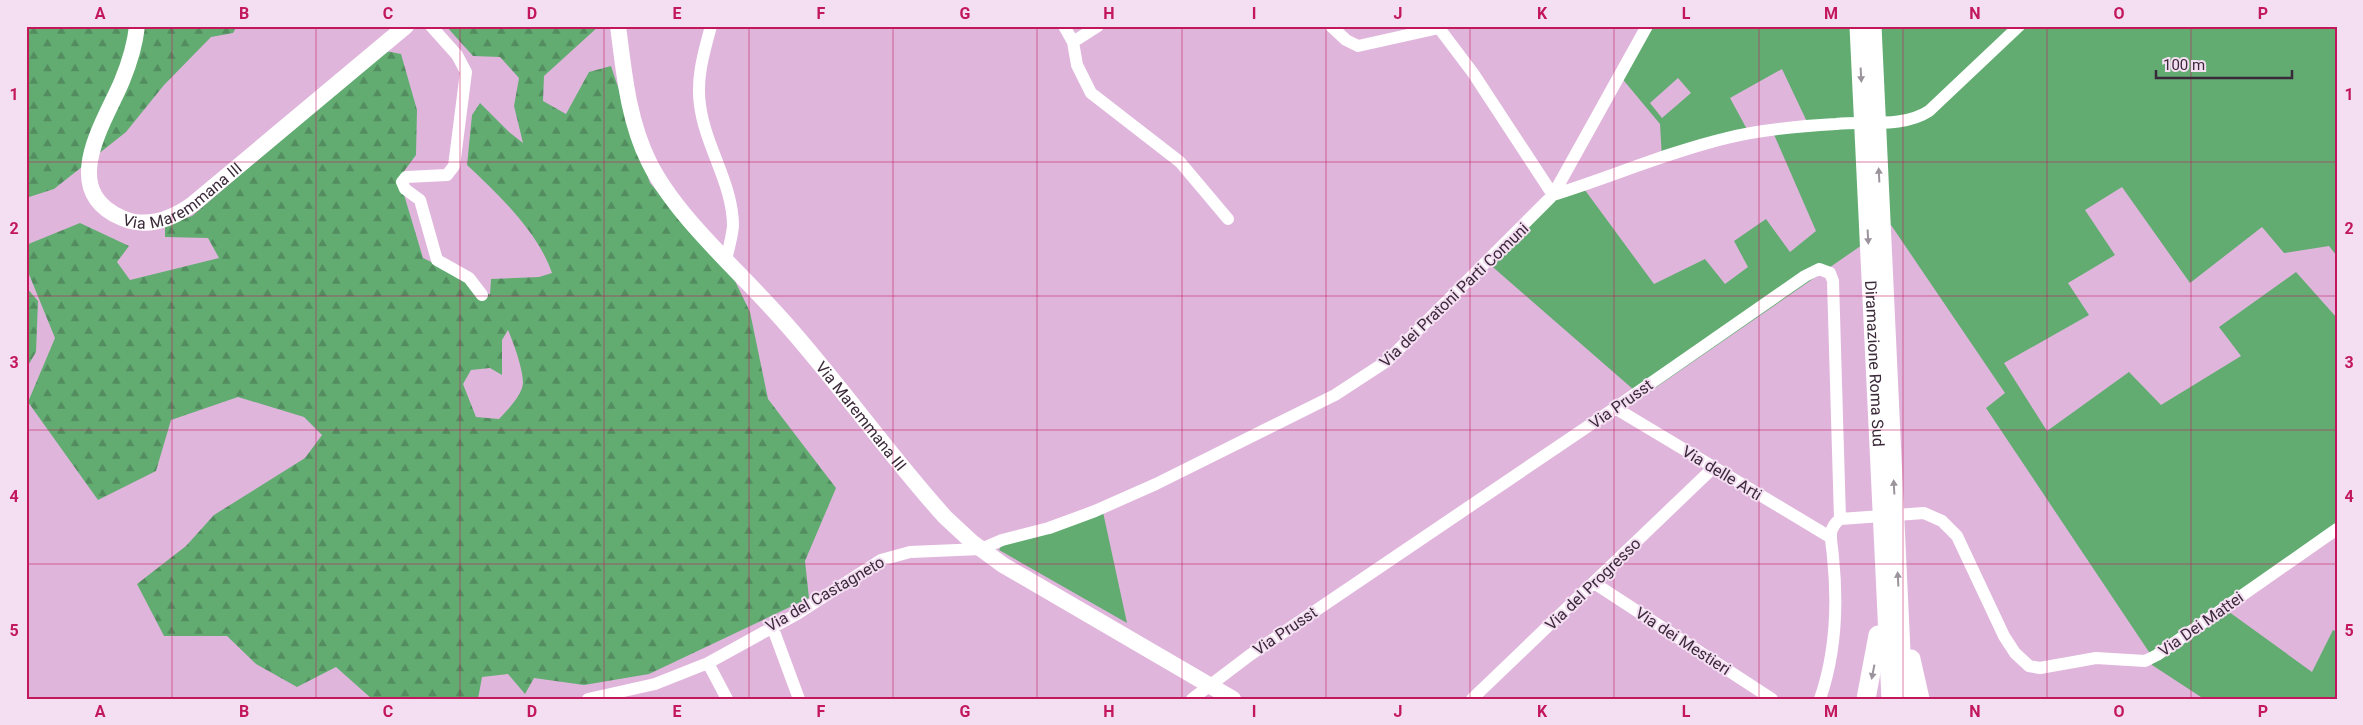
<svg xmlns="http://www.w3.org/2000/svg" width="2363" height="725" font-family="Roboto,sans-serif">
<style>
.grass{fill:#62ac72;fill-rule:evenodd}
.forest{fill:url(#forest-firs);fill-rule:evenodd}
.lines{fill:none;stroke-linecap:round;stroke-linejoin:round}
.minor{stroke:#fff;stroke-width:12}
.major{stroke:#fff;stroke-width:16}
.highway{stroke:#fff;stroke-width:19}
.oneway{fill:#9c949c}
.grid{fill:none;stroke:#c2185b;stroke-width:1;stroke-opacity:0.55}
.labels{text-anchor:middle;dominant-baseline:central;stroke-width:4;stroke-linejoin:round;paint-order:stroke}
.street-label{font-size:16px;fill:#3a2939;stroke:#f4def2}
.neatline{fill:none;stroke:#c2185b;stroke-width:2}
.grid-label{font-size:16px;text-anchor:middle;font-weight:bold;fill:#c2185b}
</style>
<defs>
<pattern id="forest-firs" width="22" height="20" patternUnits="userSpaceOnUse" patternTransform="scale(1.25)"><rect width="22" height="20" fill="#62ac72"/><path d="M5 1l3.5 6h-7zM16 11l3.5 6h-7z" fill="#528c5f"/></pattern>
</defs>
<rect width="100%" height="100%" fill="#e0b5dc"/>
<path class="grass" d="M1647,26H2337V256L2329,246L2284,253L2262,227L2190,283L2122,187L2085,210L2115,255L2068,283L2089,315L2004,363L2047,431L2129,372L2161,405L2241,356L2219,327L2296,272L2337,318V529L2225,609L2312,672L2333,630L2337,632V699H2204L2152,665L2153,658L1986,408L2005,393L1891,225L1642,397L1487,262L1553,195L1582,186L1654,284L1705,259L1725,284L1748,267L1734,241L1766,219L1790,252L1816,231L1772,130L1809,126L1782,69L1730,98L1749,133L1662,159L1660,124L1620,76ZM1678,78L1691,93L1662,118L1650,103Z
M1103,512L1127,623L999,550L1002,544Z"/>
<path class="forest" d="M26,26H237L233,33L211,37L164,85L126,132L54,189L26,198Z
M446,26H599L544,76L543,101L566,114L589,72L611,66L650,183L735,281L750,312L768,399L836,488L805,561L809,598L649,674L584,685L534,678L525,694L508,674L482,677L478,699H372L336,667L297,687L256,664L227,636H164L137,584L186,546L214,515L305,458L322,435L304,417L238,397L171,420L156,471L98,500L28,402L55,338L26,267V245L80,223L129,246L117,262L130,280L219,258L208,238L165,237V225L192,216L386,51L401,54L417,110L416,155L399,178L423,258L474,283L490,295L491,279L539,277L552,273C538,232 498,194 467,165L472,115L480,103L509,132L523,143L514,106L519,78L500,57L473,56ZM508,330C514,344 523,369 523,383C522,396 507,410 499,419L476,417L463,384L471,370L490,368L502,375V340Z
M26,287L38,301L36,352L26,369Z"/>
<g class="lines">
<path class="minor" d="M431,26L457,55L466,72L454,166L447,175L406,177L402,182L405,189L420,200L437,260L469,278L482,295
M711,26C704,52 696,78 700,105C705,146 733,184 733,226C732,237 729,248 726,259
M1064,26L1073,42L1077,65L1091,93L1180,162L1228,219
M1331,26L1346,40L1358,46L1439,28L1473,73L1553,195
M1073,42L1098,26
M1553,195C1611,177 1668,152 1727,138C1762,129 1800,126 1836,124C1866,121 1903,128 1929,111L2019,26
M1615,408L1830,537
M1594,583L1772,699
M772,626L799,699
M708,663L727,699
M588,699L655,684L708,663L797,614L881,560L910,552L981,549L1002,540L1049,528L1095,511L1156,484L1335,395L1387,361L1553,195L1647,26
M1192,699L1250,655L1615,408L1805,276L1819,269L1830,273L1833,281L1840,519
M1472,699L1713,468
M1820,699C1836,653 1838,605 1833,557C1832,541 1826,530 1840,519L1924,513L1942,521L1957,536L2004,636L2015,653L2029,666L2040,668L2096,658L2145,661L2157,655L2337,529"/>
<g class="major">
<path id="s1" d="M137,26C135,45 129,64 122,81C105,122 57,190 122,218C147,229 172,219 193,204L406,26"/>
<path id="s2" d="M618,26C624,72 628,120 649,162C677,219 744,275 786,324C841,386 889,455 945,517L973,543L1003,565L1233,699"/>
</g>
<g class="highway">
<path id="s3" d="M1859,26L1891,699"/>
<path d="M1872,26L1903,695"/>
<path d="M1911,659L1920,699"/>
<path d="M1866,699L1878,635"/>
</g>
</g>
<defs><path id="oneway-solid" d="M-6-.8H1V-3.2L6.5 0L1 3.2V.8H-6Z" transform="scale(1.25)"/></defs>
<g class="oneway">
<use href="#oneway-solid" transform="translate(1861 75) rotate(87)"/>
<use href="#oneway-solid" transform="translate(1879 175) rotate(-93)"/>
<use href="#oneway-solid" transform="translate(1868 237) rotate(87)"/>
<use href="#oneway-solid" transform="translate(1894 487) rotate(-93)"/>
<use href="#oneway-solid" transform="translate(1898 579) rotate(-93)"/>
<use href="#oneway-solid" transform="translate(1873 672) rotate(101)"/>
</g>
<path class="grid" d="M172,26V699M316,26V699M460,26V699M604,26V699M749,26V699M893,26V699M1037,26V699M1182,26V699M1326,26V699M1470,26V699M1614,26V699M1759,26V699M1903,26V699M2047,26V699M2191,26V699M26,162H2337M26,296H2337M26,430H2337M26,564H2337"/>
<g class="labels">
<g class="street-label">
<text stroke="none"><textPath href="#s1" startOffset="284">Via Maremmana III</textPath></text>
<text transform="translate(1454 295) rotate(-44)">Via dei Pratoni Parti Comuni</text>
<text stroke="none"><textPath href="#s3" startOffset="338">Diramazione Roma Sud</textPath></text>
<text transform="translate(1621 404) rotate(-35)">Via Prusst</text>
<text stroke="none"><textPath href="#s2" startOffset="472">Via Maremmana III</textPath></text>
<text transform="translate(1722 473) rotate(31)">Via delle Arti</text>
<text transform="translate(1593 584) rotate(-44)">Via del Progresso</text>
<text transform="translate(825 594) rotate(-30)">Via del Castagneto</text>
<text transform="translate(2201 624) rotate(-35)">Via Dei Mattei</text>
<text transform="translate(1285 631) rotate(-34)">Via Prusst</text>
<text transform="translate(1683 641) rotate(33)">Via dei Mestieri</text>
</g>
</g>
<rect width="2363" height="725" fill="none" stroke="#f4def2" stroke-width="55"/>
<path d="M2156 70v8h136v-8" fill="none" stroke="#3a2939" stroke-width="2.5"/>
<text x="2163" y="70" font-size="15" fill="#3a2939" stroke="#f4def2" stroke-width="4" paint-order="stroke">100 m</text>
<rect x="28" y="28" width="2308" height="670" class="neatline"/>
<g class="grid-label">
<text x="100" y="19">A</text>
<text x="244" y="19">B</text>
<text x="388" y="19">C</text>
<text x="532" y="19">D</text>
<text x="677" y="19">E</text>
<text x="821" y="19">F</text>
<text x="965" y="19">G</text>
<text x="1109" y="19">H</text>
<text x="1254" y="19">I</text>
<text x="1398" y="19">J</text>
<text x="1542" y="19">K</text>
<text x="1686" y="19">L</text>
<text x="1831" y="19">M</text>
<text x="1975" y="19">N</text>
<text x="2119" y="19">O</text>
<text x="2263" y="19">P</text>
<text x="14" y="100">1</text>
<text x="2349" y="100">1</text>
<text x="14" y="234">2</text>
<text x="2349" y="234">2</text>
<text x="14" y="368">3</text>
<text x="2349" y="368">3</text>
<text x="14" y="502">4</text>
<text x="2349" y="502">4</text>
<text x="14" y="636">5</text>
<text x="2349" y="636">5</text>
<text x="100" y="717">A</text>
<text x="244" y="717">B</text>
<text x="388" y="717">C</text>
<text x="532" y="717">D</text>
<text x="677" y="717">E</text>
<text x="821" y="717">F</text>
<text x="965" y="717">G</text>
<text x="1109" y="717">H</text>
<text x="1254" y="717">I</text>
<text x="1398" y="717">J</text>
<text x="1542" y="717">K</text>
<text x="1686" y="717">L</text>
<text x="1831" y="717">M</text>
<text x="1975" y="717">N</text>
<text x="2119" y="717">O</text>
<text x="2263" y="717">P</text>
</g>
</svg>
